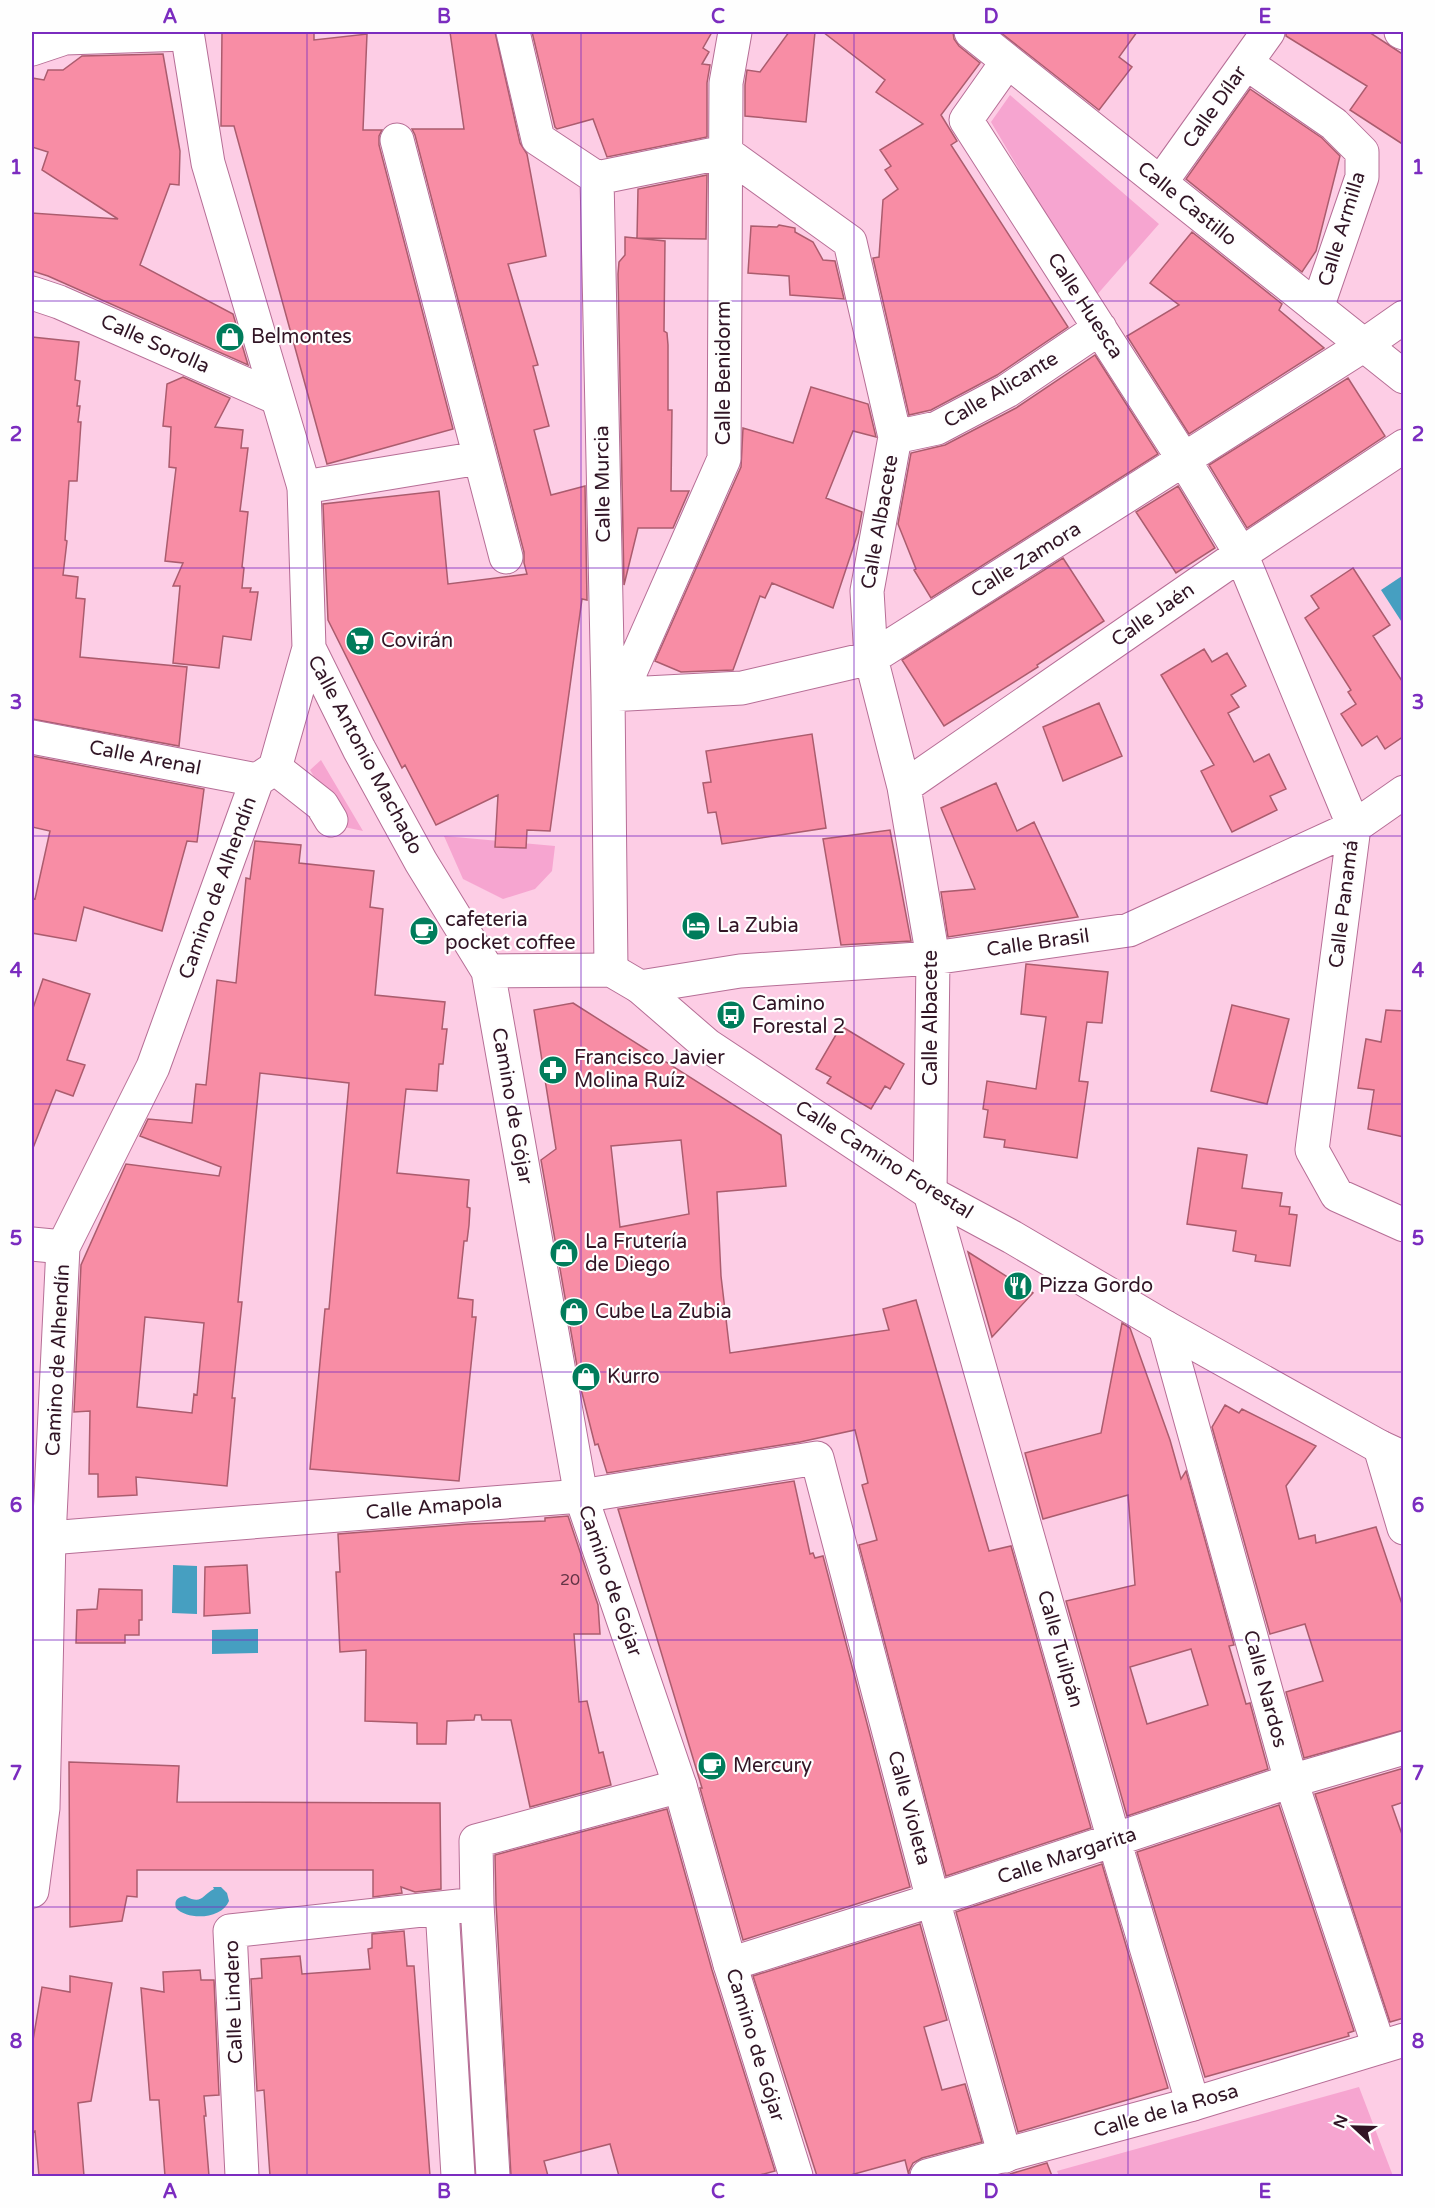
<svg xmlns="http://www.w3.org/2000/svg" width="1435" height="2208" font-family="'Varela Round',sans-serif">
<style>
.green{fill:#f6a5d0}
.water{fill:#469fc1}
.building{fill:#f88da5;stroke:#ab5c6e;stroke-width:1.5;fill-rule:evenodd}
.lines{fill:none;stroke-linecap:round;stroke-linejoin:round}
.street-casing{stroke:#b66e96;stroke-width:35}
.secondary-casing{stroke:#b66e96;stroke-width:35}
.street{stroke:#fff;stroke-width:33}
.secondary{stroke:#fff;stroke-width:33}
.grid{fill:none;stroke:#7b2cbf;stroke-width:1.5;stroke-opacity:0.55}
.labels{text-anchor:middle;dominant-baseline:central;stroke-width:4.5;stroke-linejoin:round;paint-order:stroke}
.number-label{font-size:16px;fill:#633345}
.street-label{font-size:20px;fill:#311525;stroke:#fefefe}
.poi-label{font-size:20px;fill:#311525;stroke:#fefefe;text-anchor:start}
.neatline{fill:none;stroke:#7b2cbf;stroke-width:2}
.grid-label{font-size:20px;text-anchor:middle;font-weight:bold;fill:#7b2cbf}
</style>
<rect width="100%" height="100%" fill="#fdcde5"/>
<path class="green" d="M1010,95L1159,224L1095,297L991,122Z
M321,760L363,831L344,827L310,770Z
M444,836L555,846L552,871L535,889L503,899L463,879Z
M1359,2087L1393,2176H1059L1057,2171Z"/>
<path class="water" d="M1402,576L1404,578L1403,624L1381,590Z
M173,1565L197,1566V1614L172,1613Z
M258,1629V1653L212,1654V1630Z
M213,1887H221L227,1893L229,1901C222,1919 188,1921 176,1908C174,1901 177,1897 185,1896C202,1905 201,1896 214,1889Z"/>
<path class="building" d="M222,32H314V40L367,34L363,130H382L379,136V145L453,429L327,464L234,126H221Z
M450,32H495L520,143L527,154L546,256L508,264L538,365L533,366L549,426L534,430L551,495L585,486L587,600L582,599L550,831L527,830L526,848L495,847L498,795L436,825L405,765L402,768L328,620L323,504L439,491L448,584L527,574L524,563V552L415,135L412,129H464Z
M532,32H712L703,48L709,52L702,64L710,65L707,83V137L607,157L593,119L557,129L555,127Z
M789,32H815L806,122L745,116V85L747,70L760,72Z
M823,32H953L954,39L959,46L980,63L941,115L957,141L951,145L1068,327L997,375L931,410L909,415L873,258L879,257L883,200L898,189L885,170L891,166L880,150L923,124L876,92L885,80Z
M1000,32H1137L1119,57L1132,67L1099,110Z
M1286,32H1369L1404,55V145L1350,110L1367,86L1286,36Z
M163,54L180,151L179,185L170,184L140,265L233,314L248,365L48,276L32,271V213L118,219L42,170L48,152L32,147V78L44,80L48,70H63L82,56Z
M1250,89L1322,138L1340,156L1316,251L1302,272L1186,179Z
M707,175L706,239L637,238L638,189Z
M779,225L795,228V232L813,242L823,260L835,261L844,299L790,295L789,276L748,273L751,226L777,227Z
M1192,232L1282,304L1279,310L1324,348L1189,434L1127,336L1179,305L1150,283Z
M625,237L665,241L664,331L667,333L668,345V410H672L671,491H689L673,528H638L624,585L618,274L619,262L625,255Z
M32,337L79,342L75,380L80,381L77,406H80L78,422H81L77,481H69L65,540L67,541L63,575L78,577L76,598L85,599L80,657L187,667L179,746L32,719Z
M1095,355L1158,454L931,598L914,570L916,569L898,524L911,453L945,445L1016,408Z
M183,377L230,398L215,427L243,430L241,448H248L240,511L248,512L242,567L244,568L242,588H251L250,592H258L251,640L223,636L219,668L173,663L180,586H173L183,563L165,561L176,468L169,467L171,427L163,426L167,384Z
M1348,378L1385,436L1247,528L1209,465Z
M811,387L868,404L876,437L853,431L826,498L862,512L858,533L833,608L772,583L765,598L760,596L733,670L681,672L655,661L741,467L743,428L793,443Z
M1178,486L1215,548L1176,573L1136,512Z
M1063,558L1104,621L1037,665L1038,667L944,726L902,660Z
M1353,568L1390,625L1373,636L1404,684V736L1385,749L1377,736L1362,746L1341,714L1356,704L1348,692L1351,690L1305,618L1319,608L1311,596Z
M1204,649L1212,662L1227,653L1246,686L1231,695L1239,707L1228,713L1254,762L1269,754L1286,789L1270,796L1277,810L1232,832L1201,771L1214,765L1161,675Z
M1099,703L1122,756L1063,781L1043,727Z
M812,734L826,828L722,844L716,812L708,813L703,783L711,782L706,751Z
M32,756L204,789L197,842L187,841L162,931L84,907L76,941L32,933V898L35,899L50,831L32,827Z
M996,783L1017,831L1034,822L1078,917L948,937L941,892L975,889L941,808Z
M890,830L911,941L841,945L823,839Z
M255,841L301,845L299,863L374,871L370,907L383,909L375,995L445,1002L442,1029H447L445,1046L443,1064H439L437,1091L406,1089L397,1173L469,1180L467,1207L470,1208L469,1225L467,1241H464L458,1298L473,1300L472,1317H476L459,1481L310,1469L325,1309H329L349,1083L260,1073L238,1302H242L232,1398H235L227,1486L136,1477L137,1495L98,1497V1474H89L90,1411L74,1412L81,1265L126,1164L219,1176L221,1167L140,1136L148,1119L192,1123L196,1084L206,1085L217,980L236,983L246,878L250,879ZM145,1317L204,1323L197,1395L194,1394L192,1413L137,1407Z
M1026,964L1108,972L1102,1023L1087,1022L1079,1081L1088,1082L1077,1158L1004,1147L1005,1140L984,1137L988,1110L983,1109L987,1081L1036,1089L1046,1017L1021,1014Z
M43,979L90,994L67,1060L85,1065L73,1096L56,1090L33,1148L32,1011Z
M573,1003L781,1135L786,1186L717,1192L721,1276L730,1353L889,1330L883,1309L916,1300L989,1551L1011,1546L1091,1828L946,1876L859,1545L877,1540L862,1485L868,1483L855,1430L800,1442L607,1473L598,1444L595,1445L581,1389L541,1160L556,1149L534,1010ZM681,1140L689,1214L620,1227L611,1146Z
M1232,1005L1289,1019L1267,1104L1211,1091Z
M1386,1010L1404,1011V1137L1368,1129L1374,1090L1358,1088L1366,1039L1381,1042Z
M841,1026L904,1064L890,1089L885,1086L871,1109L827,1083L831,1077L816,1069Z
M1198,1148L1247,1155L1242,1188L1282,1193L1280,1206L1290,1207L1289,1214L1297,1215L1290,1266L1255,1261L1256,1255L1233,1251L1236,1231L1187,1224Z
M968,1252L1033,1293L992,1337Z
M1122,1323L1130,1328L1170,1440L1181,1479L1186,1471L1234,1645L1229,1646L1246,1704L1250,1703L1268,1769L1127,1816L1066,1601L1135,1585L1128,1495L1043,1519L1025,1453L1101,1433ZM1191,1649L1208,1705L1147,1724L1130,1667Z
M1225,1405L1239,1413L1242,1409L1316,1446L1286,1486L1299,1539L1315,1535L1316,1543L1376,1527L1404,1610V1730L1304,1758L1286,1692L1323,1681L1305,1624L1270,1634L1212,1427Z
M794,1481L810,1554L813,1553L815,1558L823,1556L910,1887L743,1940L700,1788H702L618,1509Z
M568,1516L598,1605L600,1634H574L579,1702L587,1701L599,1753L603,1752L611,1785L530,1807L511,1720H482L481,1715H475L474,1720L447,1721L446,1744H417V1723L365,1721L366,1650L340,1652L336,1572H340L338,1534L468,1524L545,1521V1518Z
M247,1565L250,1613L204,1616L205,1567Z
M99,1589L142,1590V1620H139V1635H125V1643H76L77,1610L97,1609Z
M69,1762L179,1766L177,1802L440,1803L441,1889L415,1892L401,1887L402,1893L373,1897V1870H137V1897L127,1896L122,1921L70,1927Z
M1404,1768V1802L1392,1806L1404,1840V2018L1390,2022L1315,1794Z
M1279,1805L1354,2031L1348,2033L1349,2036L1205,2077L1137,1852Z
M667,1809L712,1970L775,2171L756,2176H619L610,2144L544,2161L548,2176H511L496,1903L495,1855Z
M1102,1864L1168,2088L1018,2132L956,1912Z
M920,1924L947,2020L924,2027L942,2090L965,2084L982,2142L922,2158L913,2163L909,2171V2176L905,2160L847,2176H817L753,1976Z
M404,1931L407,1966H414L430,2176H270L264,2090L257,2091L251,1979L262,1978L261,1959L300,1956L302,1974L370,1969L368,1949L372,1948V1934Z
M200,1970L201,1980H214L219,2095L204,2096L206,2116H204L209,2176H165L159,2100H150L141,1988L164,1992L163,1972Z
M70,1976L112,1983L91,2101L78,2103L84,2176H39L35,2131L32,2132V2046L42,1987L70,1992Z
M1047,2163L1052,2176H997L1010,2174Z"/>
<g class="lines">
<g class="street-casing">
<path id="street" d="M513,32L538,139L597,178L608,695L611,970
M1401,32L1404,33
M32,49L65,38L186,34
M1007,62L966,120L1184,460L1241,554L1354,827L1312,1150L1337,1195L1404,1225
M1246,63L1334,124L1362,152V177L1317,308
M397,140L506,557
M597,178L725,152L850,242L895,437L867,591L871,658L904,787L933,958L930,1193L1114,1840L1193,2104
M1161,182L1268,32
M32,293L59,302L277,398
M895,437L937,428L1007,391L1100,328
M304,487L479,458
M621,693L724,459L726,83L735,32
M608,695L742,688L871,658L1364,345L1404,317
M275,768L322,805L331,820
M904,787L1241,554L1404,446
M640,987L740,971L933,958L1129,930L1354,827L1404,792
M32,1244L63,1247
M1165,1327L1291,1781L1379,2047
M1380,1447L1404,1528
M49,1538L581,1496L817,1458L933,1900L1005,2156
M442,1908L458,2176
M730,1964L933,1900L1291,1781L1404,1748
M242,2176L230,1931L477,1904
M493,2176L477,1904L476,1841L680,1786"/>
</g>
<g class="secondary-casing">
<path id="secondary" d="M187,32L208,163L304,487L309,648L359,749L421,862L488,971L581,1496L680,1786L730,1964L796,2176
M971,32L1404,377
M32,737L257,780
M488,971L611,970L640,987L707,1045L930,1193L1012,1237L1165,1327L1380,1447L1404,1458
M32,1891L43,1808L49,1538L63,1247L153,1067L257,780L275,768L309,648
M927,2176L1193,2104L1404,2040"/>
</g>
<use href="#street" class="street"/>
<use href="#secondary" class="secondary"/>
</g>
<path class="grid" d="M307,32V2176M581,32V2176M854,32V2176M1128,32V2176M32,301H1404M32,568H1404M32,836H1404M32,1104H1404M32,1372H1404M32,1640H1404M32,1907H1404"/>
<defs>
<g id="shop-disc" transform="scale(1.5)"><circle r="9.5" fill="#007c5b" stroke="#fefefe"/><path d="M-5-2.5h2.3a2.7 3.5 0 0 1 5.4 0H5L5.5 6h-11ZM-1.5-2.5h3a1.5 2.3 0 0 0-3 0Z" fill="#fff"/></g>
<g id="supermarket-disc" transform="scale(1.5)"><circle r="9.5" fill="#007c5b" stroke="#fefefe"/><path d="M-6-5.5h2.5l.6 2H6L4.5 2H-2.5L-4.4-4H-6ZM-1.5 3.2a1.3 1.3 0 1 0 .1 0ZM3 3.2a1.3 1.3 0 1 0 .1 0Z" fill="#fff"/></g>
<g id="hotel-disc" transform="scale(1.5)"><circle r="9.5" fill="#007c5b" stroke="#fefefe"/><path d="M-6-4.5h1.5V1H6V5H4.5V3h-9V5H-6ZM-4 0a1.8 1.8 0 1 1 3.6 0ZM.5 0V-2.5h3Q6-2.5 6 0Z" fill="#fff"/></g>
<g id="cafe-disc" transform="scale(1.5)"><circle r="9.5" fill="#007c5b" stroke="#fefefe"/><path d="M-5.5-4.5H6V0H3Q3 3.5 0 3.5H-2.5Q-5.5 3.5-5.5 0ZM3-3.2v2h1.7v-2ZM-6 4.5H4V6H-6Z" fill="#fff"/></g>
<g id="bus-disc" transform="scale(1.5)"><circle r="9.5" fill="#007c5b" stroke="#fefefe"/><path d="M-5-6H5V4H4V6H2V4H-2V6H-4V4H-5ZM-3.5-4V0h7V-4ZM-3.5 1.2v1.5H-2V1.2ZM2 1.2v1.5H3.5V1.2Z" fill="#fff"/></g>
<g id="pharmacy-disc" transform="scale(1.5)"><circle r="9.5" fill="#007c5b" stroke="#fefefe"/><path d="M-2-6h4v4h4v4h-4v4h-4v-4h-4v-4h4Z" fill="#fff"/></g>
<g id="restaurant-disc" transform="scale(1.5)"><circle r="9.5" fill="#007c5b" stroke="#fefefe"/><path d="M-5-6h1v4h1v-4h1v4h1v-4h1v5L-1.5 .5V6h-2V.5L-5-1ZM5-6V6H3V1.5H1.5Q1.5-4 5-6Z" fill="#fff"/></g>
</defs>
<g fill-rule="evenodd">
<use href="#shop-disc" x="230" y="337"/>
<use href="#supermarket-disc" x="360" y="641"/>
<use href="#hotel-disc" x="696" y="926"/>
<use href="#cafe-disc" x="424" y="931"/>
<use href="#bus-disc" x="731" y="1015"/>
<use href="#pharmacy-disc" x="553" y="1070"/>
<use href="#shop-disc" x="564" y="1253"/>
<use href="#restaurant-disc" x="1018" y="1286"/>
<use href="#shop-disc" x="574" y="1312"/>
<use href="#shop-disc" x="586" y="1377"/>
<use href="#cafe-disc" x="712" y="1766"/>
</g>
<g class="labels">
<g class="number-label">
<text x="570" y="1580">20</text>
</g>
<g class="street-label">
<text transform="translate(1215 107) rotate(-55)">Calle Dílar</text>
<text transform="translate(1187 204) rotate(39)">Calle Castillo</text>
<text transform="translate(1342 229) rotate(-73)">Calle Armilla</text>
<text transform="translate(1085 306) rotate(57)">Calle Huesca</text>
<text transform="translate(155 344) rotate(24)">Calle Sorolla</text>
<text transform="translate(724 373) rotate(-90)">Calle Benidorm</text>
<text transform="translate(1001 390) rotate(-31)">Calle Alicante</text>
<text transform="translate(603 484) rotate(-91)">Calle Murcia</text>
<text transform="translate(880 522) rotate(-80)">Calle Albacete</text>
<text transform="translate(1026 560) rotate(-32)">Calle Zamora</text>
<text transform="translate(1153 615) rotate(-35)">Calle Jaén</text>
<text transform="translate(365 755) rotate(62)">Calle Antonio Machado</text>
<text transform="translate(145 758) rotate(11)">Calle Arenal</text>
<text transform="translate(218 888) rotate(-70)">Camino de Alhendín</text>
<text transform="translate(1344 904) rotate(-83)">Calle Panamá</text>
<text transform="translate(1038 943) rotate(-8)">Calle Brasil</text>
<text transform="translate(931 1018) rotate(-90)">Calle Albacete</text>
<text transform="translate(512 1106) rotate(80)">Camino de Gójar</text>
<text transform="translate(884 1160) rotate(32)">Calle Camino Forestal</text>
<text transform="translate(58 1360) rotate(-87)">Camino de Alhendín</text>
<text transform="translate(434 1507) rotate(-5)">Calle Amapola</text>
<text transform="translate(610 1581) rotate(71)">Camino de Gójar</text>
<text transform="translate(1060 1649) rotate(74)">Calle Tuilpán</text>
<text transform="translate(1265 1689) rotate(75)">Calle Nardos</text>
<text transform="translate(909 1808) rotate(75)">Calle Violeta</text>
<text transform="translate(1067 1856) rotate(-18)">Calle Margarita</text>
<text transform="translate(234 2002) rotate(-92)">Calle Lindero</text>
<text transform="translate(755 2045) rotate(73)">Camino de Gójar</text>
<text transform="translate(1166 2111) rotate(-16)">Calle de la Rosa</text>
</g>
<g class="poi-label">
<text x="251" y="337">Belmontes</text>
<text x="381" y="641">Covirán</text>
<text x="445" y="920">cafeteria<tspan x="445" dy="23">pocket coffee</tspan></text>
<text x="717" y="926">La Zubia</text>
<text x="752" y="1004">Camino<tspan x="752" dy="23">Forestal 2</tspan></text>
<text x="574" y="1058">Francisco Javier<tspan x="574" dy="23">Molina Ruíz</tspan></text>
<text x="585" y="1242">La Frutería<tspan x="585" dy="23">de Diego</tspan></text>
<text x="1039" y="1286">Pizza Gordo</text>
<text x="595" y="1312">Cube La Zubia</text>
<text x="607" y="1377">Kurro</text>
<text x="733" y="1766">Mercury</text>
</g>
</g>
<rect width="1435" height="2208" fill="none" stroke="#fefefe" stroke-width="66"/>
<g transform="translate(1354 2127) rotate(292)" stroke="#fefefe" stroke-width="4.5" paint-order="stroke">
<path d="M0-4.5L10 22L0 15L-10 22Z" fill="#311525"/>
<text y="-9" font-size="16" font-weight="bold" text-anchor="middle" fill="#311525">N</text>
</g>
<rect x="33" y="33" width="1369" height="2142" class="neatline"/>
<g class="grid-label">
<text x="170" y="23">A</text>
<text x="444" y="23">B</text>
<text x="718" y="23">C</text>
<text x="991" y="23">D</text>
<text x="1265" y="23">E</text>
<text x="16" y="174">1</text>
<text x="1418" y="174">1</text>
<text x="16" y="441">2</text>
<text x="1418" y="441">2</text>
<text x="16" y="709">3</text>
<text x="1418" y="709">3</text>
<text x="16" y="977">4</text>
<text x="1418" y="977">4</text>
<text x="16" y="1245">5</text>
<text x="1418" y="1245">5</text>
<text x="16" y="1512">6</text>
<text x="1418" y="1512">6</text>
<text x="16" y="1780">7</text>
<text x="1418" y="1780">7</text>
<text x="16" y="2048">8</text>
<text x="1418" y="2048">8</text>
<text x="170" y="2198">A</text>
<text x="444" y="2198">B</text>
<text x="718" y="2198">C</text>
<text x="991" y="2198">D</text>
<text x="1265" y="2198">E</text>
</g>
</svg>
